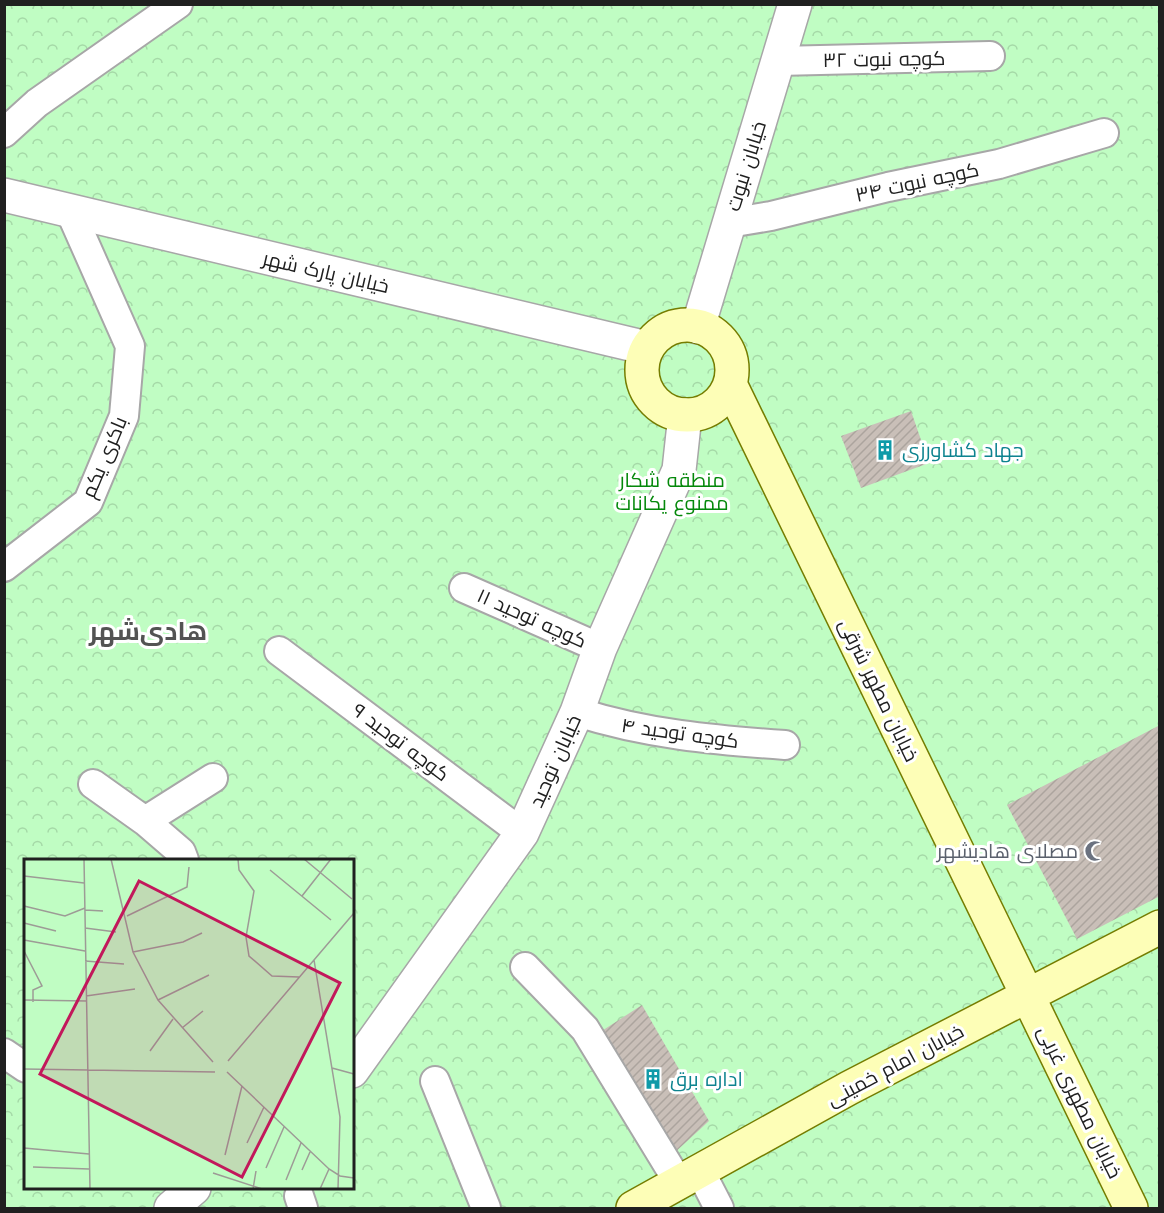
<svg xmlns="http://www.w3.org/2000/svg" width="1164" height="1213" font-family="'Work Sans',Cairo,sans-serif">
<style>
.park{fill:url(#park-crowns);fill-rule:evenodd}
.building{fill:url(#building-hatch)}
.lines{fill:none;stroke-linecap:round;stroke-linejoin:round}
.minor-casing{stroke:#a7a7a7;stroke-width:32}
.tertiary-casing{stroke:#a7a7a7;stroke-width:36}
.secondary-casing{stroke:#757d00;stroke-width:36}
.minor{stroke:#fff;stroke-width:28}
.tertiary{stroke:#fff;stroke-width:33}
.secondary{stroke:#fdfeb7;stroke-width:33}
.labels{text-anchor:middle;dominant-baseline:central;stroke-width:6;stroke-linejoin:round;paint-order:stroke}
.street-label{font-size:20px;fill:#202020;stroke:#fff}
.culture-label{font-size:20px;fill:#0d838f;stroke:#fff;text-anchor:start}
.park-label{font-size:20px;fill:#04880a;stroke:#fff}
.worship-label{font-size:20px;fill:#5b616d;stroke:#fff;text-anchor:end}
.district-label{font-size:26px;font-weight:bold;fill:#535353;stroke:#fff}
.inset-road{fill:none;stroke:#9d9b96;stroke-width:1.5}
.view{fill:#c2185b;fill-opacity:0.15;stroke:#c2185b;stroke-width:3}
.inset-edge{fill:none;stroke:#202020;stroke-width:3}
</style>
<defs>
<pattern id="park-crowns" width="20" height="18" patternUnits="userSpaceOnUse" patternTransform="scale(1.5)"><rect width="20" height="18" fill="#c0fdc3"/><path d="M2 6a3 3 0 1 1 6 0M12 15a3 3 0 1 1 6 0" fill="none" stroke="#a5d9a7"/></pattern>
<pattern id="building-hatch" width="6" height="6" patternUnits="userSpaceOnUse" patternTransform="scale(1.5)"><rect width="6" height="6" fill="#c9bfb8"/><path d="M-1 1l2-2M0 6l6-6M5 7l2-2" fill="none" stroke="#aca49e"/></pattern>
</defs>
<rect width="100%" height="100%" fill="#f1ede5"/>
<path class="park" d="M5,5H1159V1208H5ZM26,860H352V1188H26Z"/>
<path class="building" d="M911,411L929,463L861,488L841,436Z
M1160,725V896L1077,939L1007,805Z
M642,1005L709,1121L671,1156L594,1036Z"/>
<g class="lines">
<g class="minor-casing">
<path id="minor" d="M778,61L990,56
M4,133L37,103L178,4
M729,223L771,216L888,187L999,164L1104,133
M4,567L88,502L124,416L130,346L71,213
M464,588L600,648
M279,651L522,833
M577,712C646,734 713,740 785,745
M93,784L145,821L181,852L184,860
M145,821L213,778
M525,967L585,1029L679,1183
M4,1053L26,1068
M435,1081L486,1208
M700,1171L719,1208
M299,1196L303,1208"/>
</g>
<g class="tertiary-casing">
<path id="tertiary" d="M4,195L647,348
M698,327L795,4
M352,1071L522,833L577,712L600,648L679,470L685,415
M171,1208L194,1188"/>
</g>
<g class="secondary-casing">
<path id="secondary" d="M642 370a45 45 0 1 1 90 0a45 45 0 1 1-90 0Z
M730,384L1131,1208
M633,1208L849,1088L1160,927"/>
</g>
<use href="#minor" class="minor"/>
<use href="#tertiary" class="tertiary"/>
<use href="#secondary" class="secondary"/>
</g>
<defs>
<g id="building-bare" transform="scale(1.62)"><path d="M-4-6H4V6H1V3H-1V6H-4ZM-2.5-4.3h1.7v1.8h-1.7ZM.8-4.3h1.7v1.8H.8ZM-2.5-1h1.7V.8h-1.7ZM.8-1h1.7V.8H.8Z" fill="#0f9aa8" stroke="#fff" stroke-width="2.5" paint-order="stroke"/></g>
<g id="mosque-bare" transform="scale(1.62)"><path d="M3.5-4.9A6 6 0 1 0 3.5 4.9A5 5 0 1 1 3.5-4.9Z" fill="#6b7280" stroke="#fff" stroke-width="2.5" paint-order="stroke"/></g>
</defs>
<g fill-rule="evenodd">
<use href="#building-bare" x="885" y="450"/>
<use href="#mosque-bare" x="1095" y="851"/>
<use href="#building-bare" x="653" y="1079"/>
</g>
<g class="labels">
<g class="street-label">
<text transform="translate(884 59) rotate(-1)">کوچه نبوت ۳۲</text>
<text transform="translate(746 166) rotate(-73)">خیابان نبوت</text>
<text transform="translate(917 182) rotate(-12)">کوچه نبوت ۳۴</text>
<text transform="translate(326 272) rotate(13)">خیابان پارک شهر</text>
<text transform="translate(104 457) rotate(-67)">باکری یکم</text>
<text transform="translate(532 618) rotate(24)">کوچه توحید ۱۱</text>
<text transform="translate(879 690) rotate(64)">خیابان مطهر شرقی</text>
<text transform="translate(680 733) rotate(8)">کوچه توحید ۴</text>
<text transform="translate(401 742) rotate(37)">کوچه توحید ۹</text>
<text transform="translate(555 761) rotate(-66)">خیابان توحید</text>
<text transform="translate(895 1065) rotate(-28)">خیابان امام خمینی</text>
<text transform="translate(1080 1102) rotate(64)">خیابان مطهری غربی</text>
</g>
<g class="culture-label">
<text x="902" y="450">جهاد کشاورزی</text>
<text x="670" y="1079">اداره برق</text>
</g>
<g class="park-label">
<text x="672" y="480">منطقه شکار<tspan x="672" dy="23">ممنوع یکانات</tspan></text>
</g>
<g class="worship-label">
<text x="1078" y="851">مصلای هادیشهر</text>
</g>
<g class="district-label">
<text x="148" y="631">هادی‌شهر</text>
</g>
</g>
<g transform="translate(24 859)">
<rect width="330" height="330" fill="#f1ede5"/>
<path d="M0,0H330V330H0Z" fill="#c0fdc3"/>
<path class="inset-road" d="M60,0L66,330M87,0L109,93L134,141L189,203M214,0L215,11L230,32L222,78L225,97L248,117L275,118M280,0L328,40M246,11L307,61M0,17L60,24M278,37L307,0M0,47L41,57L61,49M61,51L79,52M103,57L163,28L165,8M0,64L32,72M61,69L92,73M0,81L61,92M0,92L18,127L9,131V143M109,93L159,83L178,74M290,101L316,258L314,330M61,102L100,105M62,137L111,130M0,141L63,142M134,141L185,116M158,169L179,152M126,192L149,160M204,202L330,54M308,209L330,215M0,210L191,213M203,213L305,310L316,317L330,319M223,284L240,248M0,289L65,295M201,296L218,227M9,308L65,310M242,309L260,268M278,311L286,293M189,314L238,330M262,321L277,284M229,330L232,312M296,330L305,310"/>
<path class="view" d="M115,22L316,124L218,318L16,215Z"/>
<rect width="330" height="330" class="inset-edge"/>
</g>
<rect width="1164" height="1213" fill="none" stroke="#202020" stroke-width="12"/>
</svg>
